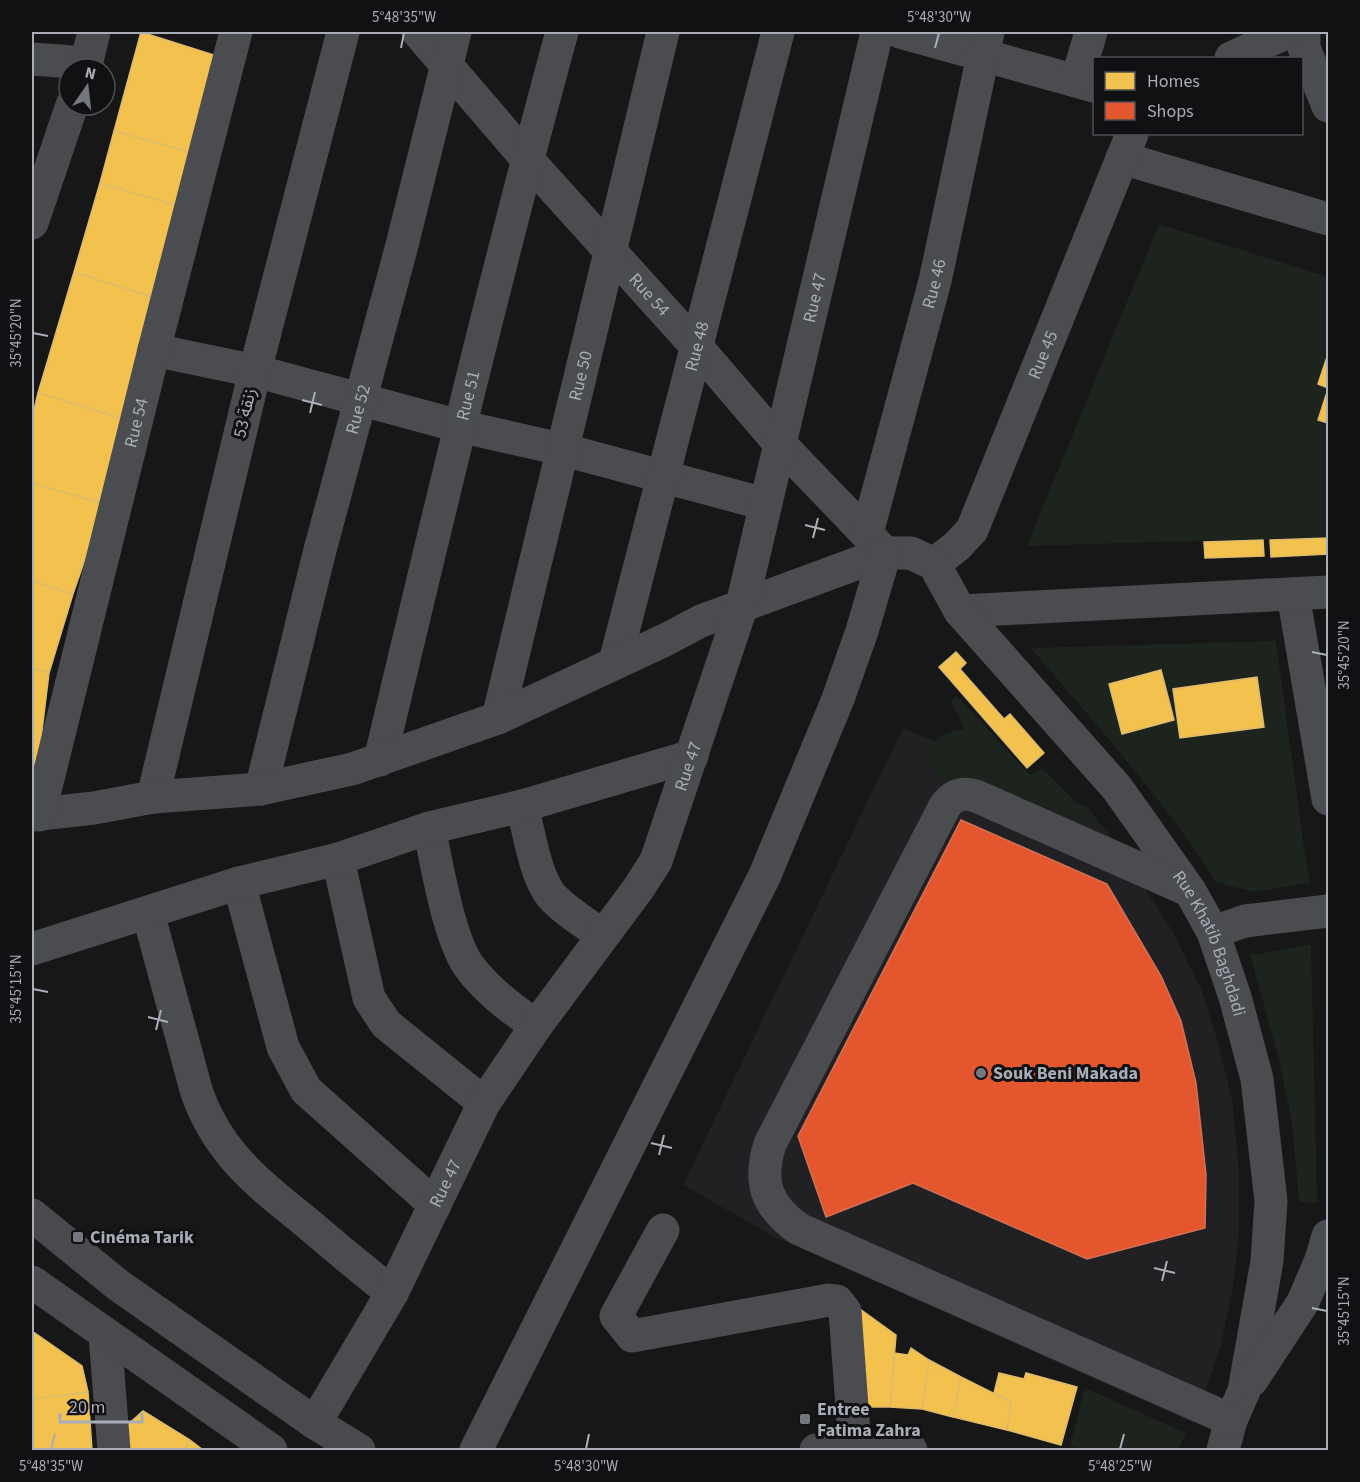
<svg xmlns="http://www.w3.org/2000/svg" width="1360" height="1482" font-family="'Source Sans 3','Noto Sans Arabic',sans-serif">
<style>
.built{fill:#212123}
.green{fill:#1d241e}
.homes{fill:#f2c14e;stroke:#dcbb6e;stroke-width:1.5}
.shops{fill:#e4572e;stroke:#d27157;stroke-width:1.5}
.lines{fill:none;stroke-linecap:round;stroke-linejoin:round}
.street{stroke:#4b4c50;stroke-width:33}
.secondary{stroke:#4a4a4e;stroke-width:33}
.ticks{fill:none;stroke:#a8adb8;stroke-width:2}
.poi-dot{fill:#757880;stroke:#111113;stroke-width:2}
.labels{text-anchor:middle;dominant-baseline:central;stroke-width:6;stroke-linejoin:round;paint-order:stroke}
.street-label{font-size:18px;fill:#a8adb8;stroke:#111113}
.poi-label{font-size:18px;font-weight:bold;fill:#a8adb8;stroke:#111113;text-anchor:start}
.neatline{fill:none;stroke:#a8adb8;stroke-width:2}
.ticks-label{font-size:15px;text-anchor:middle;fill:#a8adb8}
</style>
<rect width="100%" height="100%" fill="#171717"/>
<path class="built" d="M903,728L1088,808L1110,836L1173,932L1202,991L1219,1046L1232,1099L1239,1171V1232L1233,1287L1221,1345L1194,1423L771,1235L683,1185Z"/>
<path class="green" d="M1159,224L1328,277V537L1027,546Z
M1276,641L1304,848L1310,883L1254,892L1216,882C1163,798 1095,724 1031,648Z
M957,696L1030,775L1042,768L1105,831L974,778H954L940,782L926,755C937,735 944,733 965,729L951,701Z
M1311,945L1317,1203L1299,1202L1292,1122L1279,1059L1250,955Z
M1085,1388L1186,1433L1178,1450H1086L1070,1446Z"/>
<path class="homes" d="M141,32L217,56L197,154L114,131Z
M114,131L197,154L181,207L100,183Z
M100,183L181,207L158,299L74,272Z
M74,272L158,299L127,420L38,393Z
M1328,354V388L1318,384Z
M1328,389V423L1318,420Z
M38,393L127,420L104,504L32,483V418Z
M32,483L104,504L73,594L32,581Z
M1328,538V554L1271,557L1270,540Z
M1263,540L1264,556L1205,558L1204,542Z
M32,581L73,594L49,673L32,668Z
M956,652L966,663L960,669L1004,719L1010,714L1044,753L1027,768L939,667Z
M32,668L49,673L37,772L32,774Z
M1161,670L1174,720L1122,734L1109,684Z
M1257,677L1264,727L1180,738L1173,689Z
M860,1309L896,1335L890,1407H860Z
M32,1331L82,1366L88,1392L32,1399Z
M911,1348L929,1360L922,1409L890,1407L895,1353L908,1355Z
M929,1360L961,1377L953,1417L922,1409Z
M999,1373L1024,1379L1026,1373L1077,1387L1061,1445L1007,1430L1011,1402L994,1393Z
M961,1377L1011,1402L1007,1430L953,1417Z
M88,1392L92,1450H32V1399Z
M143,1411L190,1440L184,1450H128L124,1428Z
M190,1440L203,1450H184Z"/>
<path class="shops" d="M961,820L1107,884L1161,976L1181,1021L1196,1083L1206,1175L1205,1228L1087,1259L913,1183L826,1217L798,1136Z"/>
<g class="lines">
<g class="street">
<path id="s1" d="M418,32L527,159L696,346L780,444L885,553"/>
<path d="M900,32L1094,86"/>
<path d="M1304,32V48L1328,106"/>
<path d="M1231,58L1288,32"/>
<path d="M32,59L87,63"/>
<path d="M1077,80L1091,32"/>
<path d="M1122,158L1328,219"/>
<path d="M154,350L255,371L459,426L561,449L765,504"/>
<path id="s2" d="M867,533L935,281L988,32"/>
<path id="s3" d="M934,564L957,546L972,530L1132,134"/>
<path d="M1293,594L1328,799"/>
<path d="M960,611L1328,592"/>
<path id="s4" d="M615,662L778,32"/>
<path id="s5" d="M498,718L663,32"/>
<path id="s6" d="M380,760C438,516 496,273 562,32"/>
<path id="s7" d="M261,789L320,550L402,245L455,32"/>
<path d="M153,797L255,371L343,32"/>
<path d="M522,806C529,831 534,869 548,891C556,905 588,925 602,935"/>
<path id="s8" d="M32,815L94,808L153,797L261,789L352,769L498,718L665,640L701,621L885,553H911L934,564L960,611L1117,788L1190,891L1213,932L1235,997L1257,1079L1271,1201L1267,1261L1244,1391L1231,1420L1223,1450"/>
<path id="s9" d="M39,815L154,350L236,32"/>
<path d="M429,828C437,864 449,942 471,969C489,992 512,1009 536,1026"/>
<path d="M338,859L369,998L386,1024L484,1103"/>
<path d="M239,883L283,1047L306,1090L435,1205"/>
<path d="M1188,890L976,796C963,792 953,795 945,806L770,1144C758,1182 766,1206 799,1229L1231,1420"/>
<path d="M148,913L197,1093C219,1154 258,1183 306,1222C334,1246 363,1270 392,1293"/>
<path d="M1213,932L1245,921L1328,911"/>
<path d="M32,949L239,883L338,859L429,828L522,806L692,756"/>
<path d="M663,1230L616,1316L632,1336L829,1300L837,1301L845,1311L855,1448"/>
<path d="M105,1335L114,1450"/>
<path d="M1252,1380L1303,1302L1321,1260L1328,1236"/>
<path id="s10" d="M315,1423L392,1293L484,1103L536,1026L638,889L656,861L742,605L877,32"/>
<path d="M476,1450L765,875L838,699L862,631L885,553"/>
</g>
<path class="secondary" d="M85,69L94,32
M32,223L72,105
M32,1215L118,1285L315,1423L359,1450
M32,1282L271,1450
M816,1450L855,1448L911,1450"/>
</g>
<path class="ticks" d="M401,48L404,33M935,48L939,33M33,333L48,336M302,400L322,405M310,413L315,392M805,525L825,530M813,538L818,518M1312,652L1327,655M33,989L48,992M148,1017L168,1022M156,1030L161,1010M651,1143L672,1148M659,1155L664,1135M1154,1268L1175,1273M1162,1281L1167,1261M1312,1308L1327,1311M51,1449L55,1434M586,1449L589,1434M1120,1449L1124,1434"/>
<g class="poi-dot">
<circle cx="981" cy="1073" r="6"/>
<rect x="72" y="1231" width="12" height="12" rx="3"/>
<rect x="799" y="1413" width="12" height="12" rx="3"/>
</g>
<g class="labels">
<g class="street-label">
<text stroke="none"><textPath href="#s2" startOffset="258">Rue 46</textPath></text>
<text stroke="none"><textPath href="#s1" startOffset="350">Rue 54</textPath></text>
<text stroke="none"><textPath href="#s10" startOffset="1245">Rue 47</textPath></text>
<text stroke="none"><textPath href="#s4" startOffset="326">Rue 48</textPath></text>
<text stroke="none"><textPath href="#s3" startOffset="240">Rue 45</textPath></text>
<text stroke="none"><textPath href="#s5" startOffset="352">Rue 50</textPath></text>
<text stroke="none"><textPath href="#s6" startOffset="375">Rue 51</textPath></text>
<text stroke="none"><textPath href="#s7" startOffset="392">Rue 52</textPath></text>
<text transform="translate(245 413) rotate(-77)">زنقة 53</text>
<text stroke="none"><textPath href="#s9" startOffset="404">Rue 54</textPath></text>
<text stroke="none"><textPath href="#s10" startOffset="759">Rue 47</textPath></text>
<text stroke="none"><textPath href="#s8" startOffset="1424">Rue Khatib Baghdadi</textPath></text>
<text stroke="none"><textPath href="#s10" startOffset="273">Rue 47</textPath></text>
</g>
<g class="poi-label">
<text x="993" y="1073">Souk Beni Makada</text>
<text x="90" y="1237">Cinéma Tarik</text>
<text x="817" y="1409">Entree<tspan x="817" dy="21">Fatima Zahra</tspan></text>
</g>
</g>
<rect width="1360" height="1482" fill="none" stroke="#111113" stroke-width="66"/>
<rect x="1093" y="57" width="210" height="78" fill="#111113" stroke="#4d4f55" stroke-width="1.5"/>
<rect x="1105" y="72" width="30" height="18" fill="#f2c14e" stroke="#4d4f55" stroke-width="1.5"/>
<text x="1147" y="87" font-size="18" fill="#a8adb8">Homes</text>
<rect x="1105" y="102" width="30" height="18" fill="#e4572e" stroke="#4d4f55" stroke-width="1.5"/>
<text x="1147" y="117" font-size="18" fill="#a8adb8">Shops</text>
<g transform="translate(87 87) rotate(14)"><circle r="28" fill="#111113" stroke="#4d4f55" stroke-width="1.5"/>
<path d="M0-4.5L10 22L0 15L-10 22Z" fill="#757880"/>
<text y="-9" font-size="16" font-weight="bold" text-anchor="middle" fill="#a8adb8">N</text>
</g>
<path d="M60 1413v9h82v-9" fill="none" stroke="#a8adb8" stroke-width="3"/>
<text x="69" y="1413" font-size="18" fill="#a8adb8" stroke="#111113" stroke-width="4.5" paint-order="stroke">20 m</text>
<rect x="33" y="33" width="1294" height="1416" class="neatline"/>
<g class="ticks-label">
<text x="404" y="22">5°48'35"W</text>
<text x="939" y="22">5°48'30"W</text>
<text transform="translate(16 333) rotate(-90)" y="5">35°45'20"N</text>
<text transform="translate(1344 655) rotate(-90)" y="5">35°45'20"N</text>
<text transform="translate(16 989) rotate(-90)" y="5">35°45'15"N</text>
<text transform="translate(1344 1311) rotate(-90)" y="5">35°45'15"N</text>
<text x="51" y="1471">5°48'35"W</text>
<text x="586" y="1471">5°48'30"W</text>
<text x="1120" y="1471">5°48'25"W</text>
</g>
</svg>
